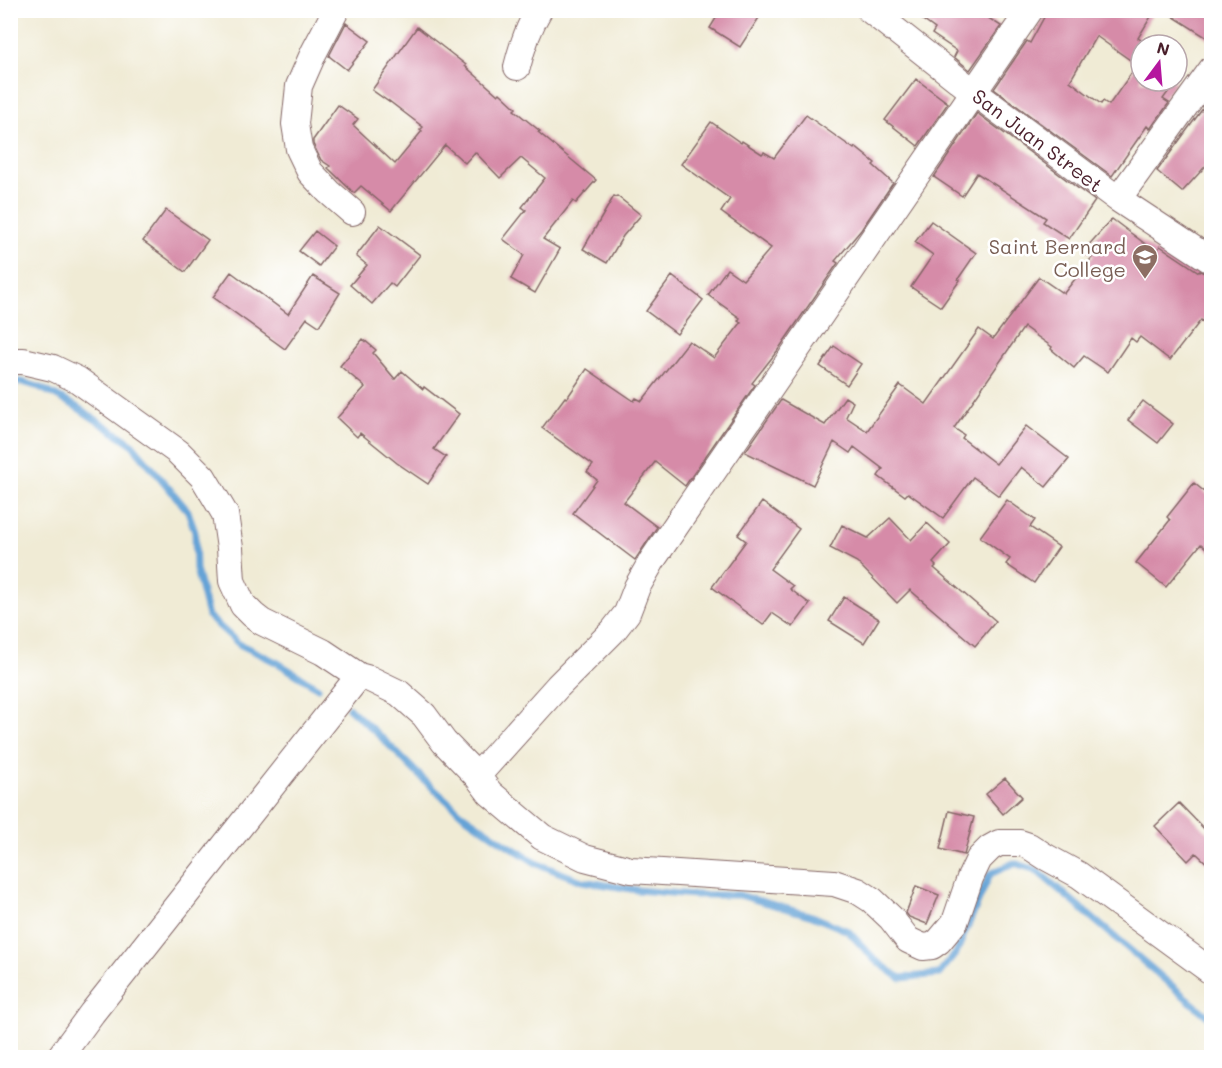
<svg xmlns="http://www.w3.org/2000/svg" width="1222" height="1068" font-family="Mali,sans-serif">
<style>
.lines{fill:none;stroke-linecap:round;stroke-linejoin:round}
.stream{stroke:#65a3d6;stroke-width:7}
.building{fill:#d68ba8;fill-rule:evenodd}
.street-casing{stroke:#846666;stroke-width:28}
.street{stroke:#fff;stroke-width:26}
.labels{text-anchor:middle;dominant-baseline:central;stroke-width:5;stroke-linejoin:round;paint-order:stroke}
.street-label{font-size:20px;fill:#4a1f2b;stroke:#fff}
.education-label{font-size:20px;fill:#785e54;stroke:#fff;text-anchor:end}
</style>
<rect width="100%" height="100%" fill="#fff"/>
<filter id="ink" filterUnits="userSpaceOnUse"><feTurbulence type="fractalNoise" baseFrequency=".0167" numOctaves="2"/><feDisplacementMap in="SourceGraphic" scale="12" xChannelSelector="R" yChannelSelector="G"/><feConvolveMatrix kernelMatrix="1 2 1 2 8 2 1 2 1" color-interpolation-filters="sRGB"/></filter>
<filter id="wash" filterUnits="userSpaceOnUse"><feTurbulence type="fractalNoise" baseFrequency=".008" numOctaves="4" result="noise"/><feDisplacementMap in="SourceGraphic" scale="24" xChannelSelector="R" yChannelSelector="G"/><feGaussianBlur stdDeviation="1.35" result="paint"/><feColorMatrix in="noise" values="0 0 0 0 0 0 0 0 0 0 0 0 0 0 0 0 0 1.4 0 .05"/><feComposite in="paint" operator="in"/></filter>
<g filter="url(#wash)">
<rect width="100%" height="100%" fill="#f0ebd5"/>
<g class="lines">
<path class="stream" d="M10,382H22L39,387L75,406L131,443L188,511L195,532L196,569L208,616L239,644L278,663L318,688
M349,708L382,738L424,780L462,814L503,842L538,864L582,881L637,890L694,895H739L812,916L848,931L875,960L900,978L939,974L956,953L990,874L1014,863L1036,870L1212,1020"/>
</g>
<g id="blocks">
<path class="building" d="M721,10H764L740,47L710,28Z
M909,10H976L1001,26L970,70L954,57L957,51L932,34L935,29Z
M1048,10H1155L1138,38L1141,40V81H1176L1163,99L1169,103L1150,129L1147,126L1112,176L994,89L1027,41L1030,43ZM1096,36L1137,65L1109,105L1103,101L1101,104L1070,81Z
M1163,10H1212V41Z
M346,23L370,41L347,70L329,56Z
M417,27L466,65L465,66L498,95L500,93L516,108L514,110L540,131L538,132L596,180L576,203L573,201L543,239L560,249L535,293L511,279L524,255L503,239L526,210L522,207L545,178L521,158L500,178L475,152L465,163L445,145L391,211L361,186L354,193L328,168L330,166L321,160L313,144V140L338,105L358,119L353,125L395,164L422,131L420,130L423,127L389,101V102L372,90Z
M916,79L948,103L918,146L885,120Z
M1212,96V159L1182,192L1157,171Z
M977,113L1095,201L1069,239L1043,222L1046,218L977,173L962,196L934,177Z
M806,115L854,149L855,147L875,163L873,165L893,183L861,230L835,261L838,263L778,350L752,383L755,385L685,486L655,462L624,502L657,527L635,560L573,513L597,480L587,472L593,465L542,428L565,397L567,398L587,369L634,401L636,398L642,401L689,341L714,358L741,323L738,321L740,318L708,295L727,269L743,280L771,248L721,212L730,199L681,164L711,122L741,143L742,141L762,154L764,152L774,158Z
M614,196L616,197L617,196L641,215L623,236L607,263L583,249Z
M166,210L208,240L185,272L143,241Z
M1112,219L1156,252L1160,246L1199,272L1200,271L1212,276V327L1201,320L1170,360L1140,337L1136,342L1131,338L1108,372L1084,356L1074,368L1051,349L1052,347L1024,327L954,428L964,435L962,438L996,464L1026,426L1069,459L1046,487L1021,467L999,496L973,477L943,518L908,493L905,496L878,476L883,469L854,447L850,453L834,442L813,485L745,452L781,400L825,425L845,397L853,402L846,417L867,431L900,385L926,404L979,329L993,339L1039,277L1061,292L1062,291L1064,293L1094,255L1085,249Z
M931,221L976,253L958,279L960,280L941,307L911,287L933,255L915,242Z
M380,225L420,255L395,287L390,283L372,304L350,285L367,265L356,256Z
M315,231L334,246L319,266L299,251Z
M231,272L288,314L313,276L340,293L319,326L307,318L285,349L213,297Z
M672,276L703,300L677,334L646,311Z
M363,339L376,350L373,353L395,379L402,371L423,389L424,387L459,414L434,449L446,457L428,484L397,463L360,433L357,437L337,418L365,387L340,366Z
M834,346L861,364L847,385L820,366Z
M1143,401L1173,424L1158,443L1128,420Z
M1194,483L1212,498V553L1201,544L1166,587L1136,563L1170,520L1167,517Z
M1007,500L1035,520L1030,527L1059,547L1034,583L1006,564L1010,559L980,537Z
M762,502L799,529L770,569L793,586L790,589L810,604L793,627L772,613L763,625L712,587L746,541L738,535Z
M890,518L911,540L927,523L950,544L933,563L936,566L934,568L996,621L975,646L910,590L897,603L857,562L830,548L842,525L868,538Z
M844,597L879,619L864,643L829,621Z
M1005,778L1022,797L1003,814L986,794Z
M1179,803L1212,837V868L1196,853L1188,861L1155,826Z
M949,811L974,817L964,855L940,849Z
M916,886L939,895L927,924L909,917L906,913Z"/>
</g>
</g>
<g filter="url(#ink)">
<use href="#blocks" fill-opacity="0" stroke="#846666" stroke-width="1.5"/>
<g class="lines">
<g class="street-casing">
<path id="street" d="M336,10L314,52L299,86L295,124L299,149L310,172L329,192L352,212
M870,10L975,93L1118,199L1212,261
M517,67C522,47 528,28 539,10
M1118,199L1212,69
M10,361H23L53,368L78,380L178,452L203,477L225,514L230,548L232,581L243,605L253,615L262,622L323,652L359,676
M477,776L490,793L542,837L585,858L631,870L834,883L858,891L872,900L891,918L908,940L923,947L932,946L939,941L955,922L970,878L979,859L990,848L999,843H1020L1029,846L1046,857L1079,875L1212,972
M59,1058L92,1013L359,676L370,679L399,693L424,715L444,742L477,776L558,686L613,631L627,613L637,587L653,559L1030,10"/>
</g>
<use href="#street" class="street"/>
</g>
</g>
<defs>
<g id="university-pin" transform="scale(1.35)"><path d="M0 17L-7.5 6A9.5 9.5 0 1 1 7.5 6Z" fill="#8d6e63" stroke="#fff"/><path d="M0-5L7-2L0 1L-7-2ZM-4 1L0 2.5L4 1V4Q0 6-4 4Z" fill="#fff"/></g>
</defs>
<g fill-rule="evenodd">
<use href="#university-pin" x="1145" y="257"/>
</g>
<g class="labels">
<g class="street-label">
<text transform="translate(1038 140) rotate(37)">San Juan Street</text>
</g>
<g class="education-label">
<text x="1126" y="246">Saint Bernard<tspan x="1126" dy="23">College</tspan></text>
</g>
</g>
<rect width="1222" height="1068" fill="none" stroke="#fff" stroke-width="36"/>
<g transform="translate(1159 63) rotate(16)"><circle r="28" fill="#ffffff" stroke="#b7a5aa" stroke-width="1.5"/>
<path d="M0-4.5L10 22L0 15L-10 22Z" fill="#b5179e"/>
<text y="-9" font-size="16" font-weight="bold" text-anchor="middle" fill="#4a1f2b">N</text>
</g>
</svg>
